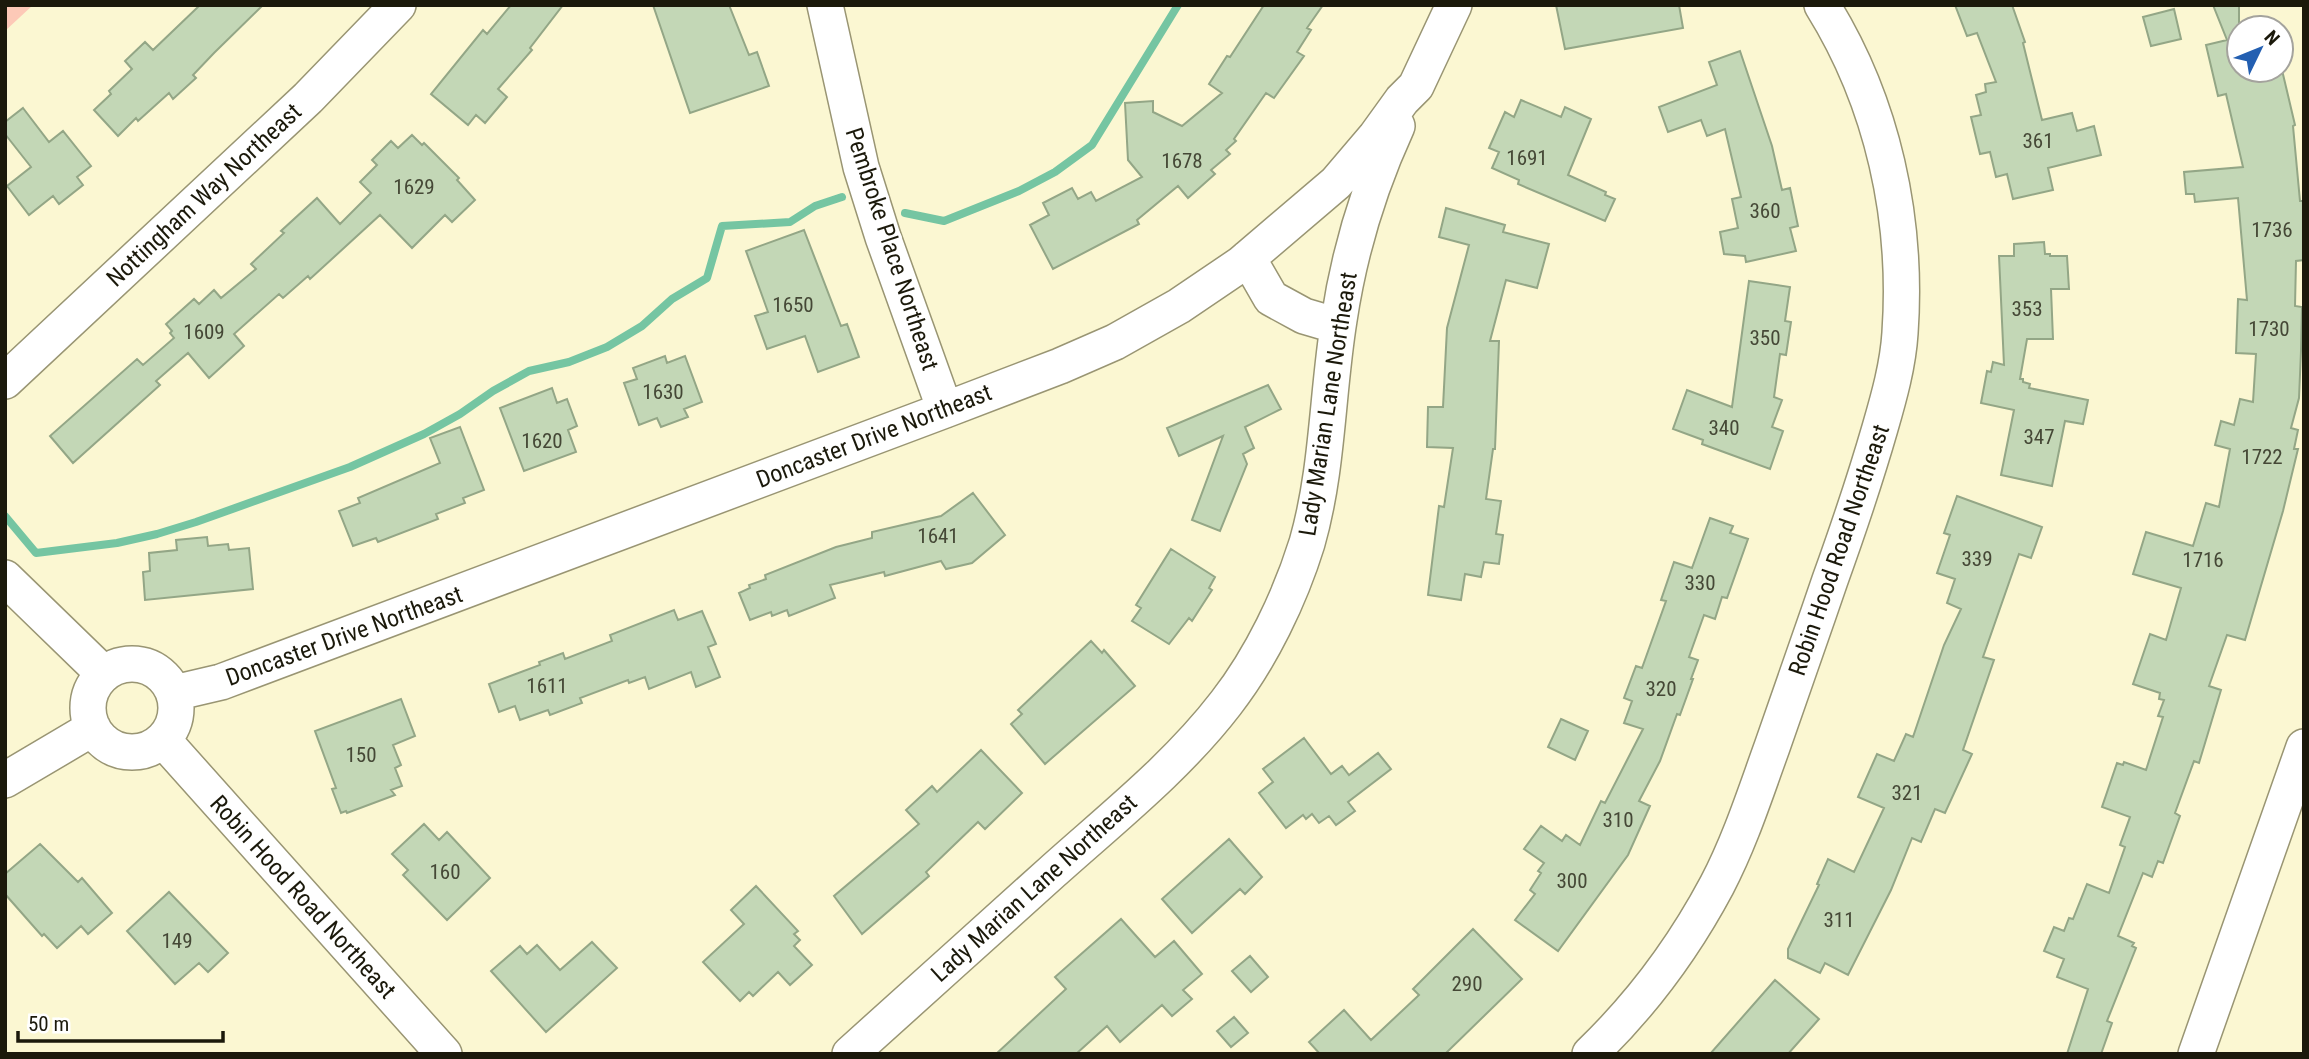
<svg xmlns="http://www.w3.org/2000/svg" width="2309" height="1059" font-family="'Roboto Condensed',sans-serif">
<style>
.green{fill:#fdc9b7}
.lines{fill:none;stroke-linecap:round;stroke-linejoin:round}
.stream{stroke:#75c5a2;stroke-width:8}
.building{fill:#c3d7b6;stroke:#93a686;stroke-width:2}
.minor-casing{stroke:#999573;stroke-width:38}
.minor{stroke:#fff;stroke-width:35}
.labels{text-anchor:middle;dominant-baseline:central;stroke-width:6;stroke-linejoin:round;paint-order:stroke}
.number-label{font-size:21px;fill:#454836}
.street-label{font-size:24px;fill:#1b190b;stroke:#fff}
</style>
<rect width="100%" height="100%" fill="#fbf7d2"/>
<path class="green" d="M5,5H33L5,31Z"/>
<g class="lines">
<path class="stream" d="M905,213L944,221L1019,191L1055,172L1092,145L1178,5
M5,516L36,553L117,543L157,534L196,522L350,467L424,434L460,414L493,391L529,371L569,362L607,347L642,326L672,299L707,278L722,226L790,222L815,206L842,197"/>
</g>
<path class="building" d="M200,5H263L214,53L193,75L196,78L173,99L169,93L138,121L136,118L118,136L94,110L111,94L109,91L132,69L125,61L145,42L153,50Z
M511,5H563L530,48L532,50L498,89L507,97L485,123L476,115L468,125L431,94L483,30L487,34Z
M653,5H729L749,55L757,52L769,86L690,113Z
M1264,5H1323L1307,28L1311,30L1297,52L1304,56L1274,98L1266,93L1234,139L1236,141L1226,150L1230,154L1211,170L1215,174L1188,198L1178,186L1137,220L1139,224L1053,269L1030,225L1049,215L1043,203L1072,188L1078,199L1091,192L1096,201L1142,177L1128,160L1125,103L1153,101V112L1182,126L1222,93L1209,84L1227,56L1230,57Z
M1556,5H1679L1683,28L1565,49Z
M1955,5H2012L2025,42L2023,43L2042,120L2072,113L2077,131L2094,126L2101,155L2048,168L2053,190L2013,199L2007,174L1996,177L1990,152L1980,154L1971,117L1981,115L1976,95L1986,92L1985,84L1996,82L1977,33L1967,36Z
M2213,5H2239V70H2282L2295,125L2293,126L2300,201H2304V260L2296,261L2295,306L2302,307L2301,351L2299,398L2291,428L2298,430L2294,449H2298L2283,511L2245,640L2227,635L2209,686L2221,690L2199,763L2194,761L2175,813L2180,816L2163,863L2158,861L2152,877L2143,873L2118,936L2134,943L2132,946L2136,948L2107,1021L2112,1023L2101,1054H2067L2088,989L2057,977L2064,959L2044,951L2054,927L2064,931L2069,918L2073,919L2087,884L2109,893L2125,847L2120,845L2130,817L2102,807L2117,763L2123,765L2124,762L2146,770L2163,717L2158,716L2164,700L2159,699L2160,693L2133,684L2150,634L2166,640L2181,588L2133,574L2146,532L2193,546L2206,503L2219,507L2230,449L2215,445L2221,421L2234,425L2240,399L2253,402L2256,354L2236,353L2238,299L2247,300L2238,198L2195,202L2194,194H2186L2184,172L2243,167L2226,94L2218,96L2206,45L2227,40Z
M2174,9L2181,39L2151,46L2143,17Z
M1740,51L1772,146L1782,190L1790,188L1798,226L1790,228L1796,251L1746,262L1745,256L1724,254L1720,232L1738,228L1732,199L1741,197L1725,129L1707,136L1701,120L1668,132L1659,107L1717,85L1709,62Z
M1521,100L1561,117L1565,107L1591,119L1568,175L1606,192L1605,195L1615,199L1605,221L1518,184L1519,180L1492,168L1499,152L1489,148L1505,112L1514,117Z
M23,108L49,142L63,131L91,166L77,177L83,185L59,204L53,196L29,215L7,186L31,167L5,134V122Z
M412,135L422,145L424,143L459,178L457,180L475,200L452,222L445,215L412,248L380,215L310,279L308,276L283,298L279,294L234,334L244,346L209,378L188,353L156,381L160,385L73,463L50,436L137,359L143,365L174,338L170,333L172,331L166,324L194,299L199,304L214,290L221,298L256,269L251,264L284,233L281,231L317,198L340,224L371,193L360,182L377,165L372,160L391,141L398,148Z
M1446,208L1505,225L1503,232L1549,244L1537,288L1506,280L1490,341H1499L1495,449H1493L1486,499L1501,501L1496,534L1503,535L1499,564L1484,562L1481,577L1465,574L1461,600L1428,595L1439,506L1444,507L1453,448L1427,447L1428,407H1443L1447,328L1469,245L1439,237Z
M804,230L841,326L847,324L859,357L818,372L805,336L767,349L755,316L768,312L746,251Z
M2044,242L2045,254H2050V256H2067L2069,289H2051L2053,339H2027L2020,379H2023V382L2030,384L2029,388L2088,400L2083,424L2065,421L2052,486L2001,475L2014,410L1981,403L1987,371L1991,372L1993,362L2004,365L1999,256H2014V244Z
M1749,281L1790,287L1785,321L1791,322L1786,355L1780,354L1774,397L1782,400L1772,427L1783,431L1770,469L1702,444L1703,440L1673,429L1687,390L1732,407Z
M665,356L667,363L685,356L702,402L684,409L688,417L661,427L657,418L639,425L624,383L637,379L633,368Z
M1268,385L1281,409L1245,427L1254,448L1243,454L1247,464L1220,531L1192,520L1223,436L1179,456L1167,428Z
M552,388L557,403L567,399L577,426L568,430L576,452L524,471L500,408Z
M460,427L484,490L463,498L465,503L436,514L438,519L378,542L376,538L353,546L339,511L360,503L358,498L440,463L430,438Z
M973,493L1005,535L972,563L946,569L941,561L885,576L884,572L830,585L835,598L789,616L787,610L772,616L771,612L750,620L739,593L750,588L749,585L766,579L765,575L836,547L872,538V532L941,516Z
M1957,496L2042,527L2031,558L2019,554L1983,657L1994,660L1963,750L1972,754L1945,813L1935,809L1921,842L1912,838L1891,890L1848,975L1825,963L1820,973L1788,958V949L1819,885L1817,884L1828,859L1854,872L1884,808L1858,797L1877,754L1894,761L1906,734L1913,737L1944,645L1961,609L1947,603L1955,579L1937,573L1950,535L1944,533Z
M1710,518L1733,526L1730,533L1748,539L1727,598L1722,597L1715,619L1704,615L1689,657L1698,660L1691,679H1693L1680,715L1677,714L1660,761L1639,801L1650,806L1628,855L1558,951L1515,920L1535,894L1530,890L1541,873L1538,871L1544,863L1524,849L1541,826L1562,841L1566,835L1580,845L1601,801L1605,803L1643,729L1624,723L1632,701L1624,698L1636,666L1642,668L1666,601L1661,600L1674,562L1692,568Z
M207,537L208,546L228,544L229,550L249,548L253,589L145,600L143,572L150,571L149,553L177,550L176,540Z
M1171,549L1215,577L1209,588L1212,590L1192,621L1189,618L1169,644L1132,621L1141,608L1136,605Z
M674,610L678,620L702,611L716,644L708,647L720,677L696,687L691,672L649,689L645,677L629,683L628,680L580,698L582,703L550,715L548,710L520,720L515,706L499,712L489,684L540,665L539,662L563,653L565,659L612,641L610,635Z
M1091,641L1102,653L1104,650L1135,686L1045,764L1011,724L1022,714L1018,710Z
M401,699L415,736L393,745L401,765L395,768L402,786L391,790L395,795L347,813L346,811L341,813L332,789L336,788L315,731Z
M1561,719L1588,731L1575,760L1548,747Z
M1304,738L1331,774L1342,766L1349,775L1378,753L1391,769L1348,802L1355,811L1336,825L1329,816L1319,823L1312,814L1306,819L1303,815L1286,828L1259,793L1273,782L1263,769Z
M981,750L1022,793L985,829L978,822L926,872L929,876L862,934L834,896L919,824L906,810L932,786L937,792Z
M424,824L439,840L447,832L490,878L447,920L403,875L408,870L392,854Z
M1229,839L1262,877L1245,894L1240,889L1192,933L1162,899Z
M40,844L78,882L82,878L112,913L88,934L81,926L57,948L44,934L42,936L5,894V874Z
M756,886L798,931L794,934L800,940L794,946L812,965L790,985L778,972L753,996L749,992L740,1001L703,962L744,924L731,910Z
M169,892L228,953L208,972L199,963L175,984L127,931Z
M1121,919L1155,957L1174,941L1202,974L1183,990L1192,999L1172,1016L1162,1005L1120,1042L1107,1026L1076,1054H996L1066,989L1055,977Z
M1473,929L1522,979L1445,1054H1320L1309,1042L1344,1010L1371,1040L1419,995L1413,989Z
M592,942L617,968L546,1032L491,971L520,946L527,954L537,945L560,970Z
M1250,956L1268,977L1251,992L1232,971Z
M1775,980L1819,1019L1788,1054H1710Z
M1234,1017L1248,1033L1231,1047L1217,1031Z"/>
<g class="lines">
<g class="minor-casing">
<path id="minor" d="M825,5L861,167L883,237L945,410
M1248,258L1271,298L1304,316L1338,326
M5,381L308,98L398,5
M5,578L104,674
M88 708a44 44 0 1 1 88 0a44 44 0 1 1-88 0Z
M174,693L221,682L945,410L1060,366L1115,342L1179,306L1241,264L1336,183L1376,136L1402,100L1416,86L1454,5
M163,740L444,1054
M5,780L93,728
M850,1054C917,993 985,933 1052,872C1111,819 1177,767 1226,703C1261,658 1290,598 1307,543C1328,470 1327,394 1339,320C1349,253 1369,187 1397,126
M1590,1054C1641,1005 1684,947 1717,885C1740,841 1755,794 1772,747C1791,692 1811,636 1830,580C1848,530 1865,480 1880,428C1889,397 1898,365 1900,333C1908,219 1883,103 1822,5
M2196,1054L2304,747"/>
</g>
<use href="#minor" class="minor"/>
</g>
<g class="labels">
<g class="number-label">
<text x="2038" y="141">361</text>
<text x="1527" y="158">1691</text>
<text x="1182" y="161">1678</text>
<text x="414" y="187">1629</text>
<text x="1765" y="211">360</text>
<text x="2272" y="230">1736</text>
<text x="793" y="305">1650</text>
<text x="2027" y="309">353</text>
<text x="2269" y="329">1730</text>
<text x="204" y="332">1609</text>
<text x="1765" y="338">350</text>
<text x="663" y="392">1630</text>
<text x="1724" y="428">340</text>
<text x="2039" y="437">347</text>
<text x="542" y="441">1620</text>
<text x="2262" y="457">1722</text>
<text x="938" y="536">1641</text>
<text x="1977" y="559">339</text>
<text x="2203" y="560">1716</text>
<text x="1700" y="583">330</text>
<text x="547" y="686">1611</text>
<text x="1661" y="689">320</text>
<text x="361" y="755">150</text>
<text x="1907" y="793">321</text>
<text x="1618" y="820">310</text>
<text x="445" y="872">160</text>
<text x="1572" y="881">300</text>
<text x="1839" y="920">311</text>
<text x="177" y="941">149</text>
<text x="1467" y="984">290</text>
</g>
<g class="street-label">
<text transform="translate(204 195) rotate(-43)">Nottingham Way Northeast</text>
<text transform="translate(892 249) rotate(72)">Pembroke Place Northeast</text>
<text transform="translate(1328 404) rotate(-81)">Lady Marian Lane Northeast</text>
<text transform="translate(874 436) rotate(-21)">Doncaster Drive Northeast</text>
<text transform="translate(1839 550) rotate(-71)">Robin Hood Road Northeast</text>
<text transform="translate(344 636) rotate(-20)">Doncaster Drive Northeast</text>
<text transform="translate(1034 888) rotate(-42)">Lady Marian Lane Northeast</text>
<text transform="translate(303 897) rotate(48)">Robin Hood Road Northeast</text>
</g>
</g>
<rect width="2309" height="1059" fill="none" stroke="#1b190b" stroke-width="14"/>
<g transform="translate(2260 49) rotate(47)"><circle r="33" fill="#ffffff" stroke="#a4a39d" stroke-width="2"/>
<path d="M0-5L12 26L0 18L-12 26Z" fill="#235fb1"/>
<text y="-10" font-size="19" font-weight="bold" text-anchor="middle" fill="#1b190b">N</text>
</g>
<path d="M18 1031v10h205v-10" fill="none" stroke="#1b190b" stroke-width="3.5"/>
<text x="28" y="1031" font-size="21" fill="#1b190b" stroke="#ffffff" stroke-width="5" paint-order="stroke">50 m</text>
</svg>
